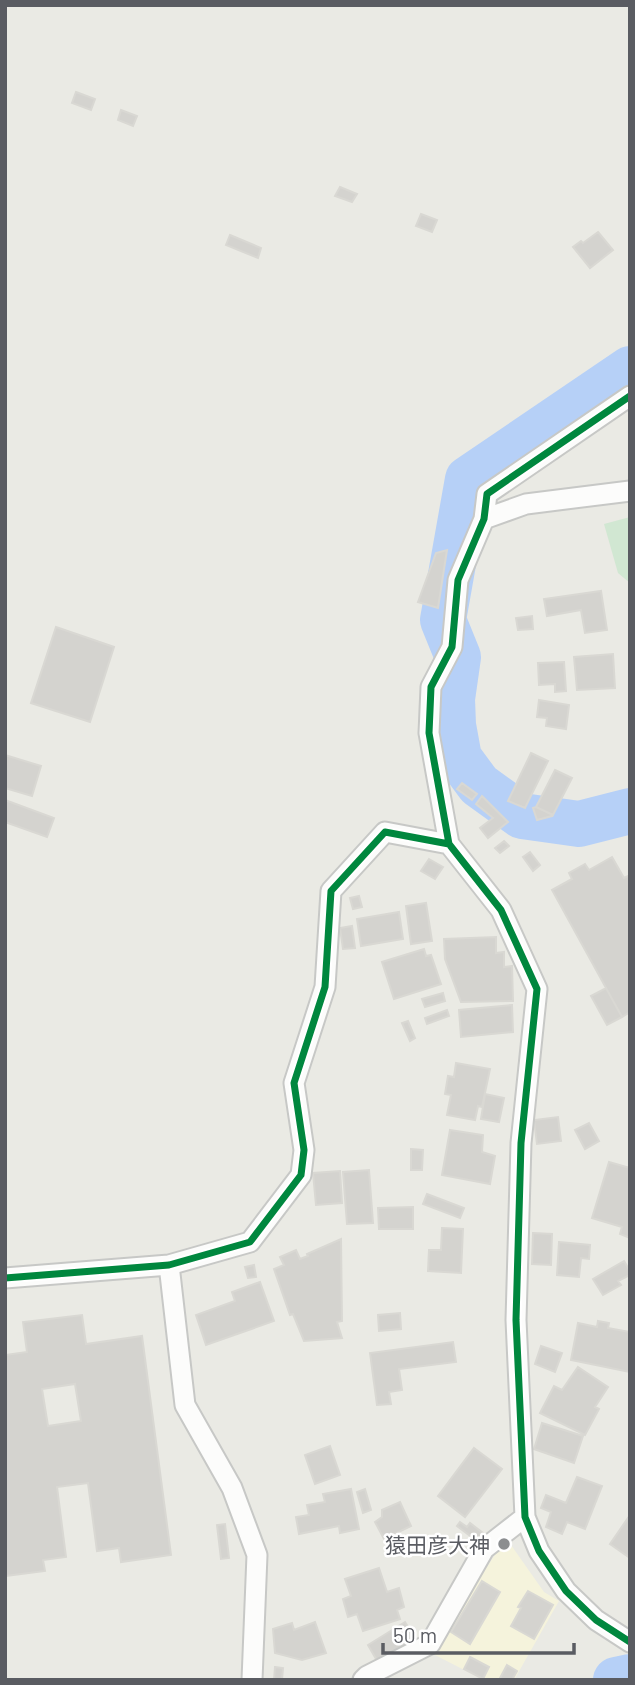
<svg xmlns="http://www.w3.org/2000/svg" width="635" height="1685" font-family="Barlow,'Noto Sans JP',sans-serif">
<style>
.commercial{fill:#f5f3dc}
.green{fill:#d1e7d2}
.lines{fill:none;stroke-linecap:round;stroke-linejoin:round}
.river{stroke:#b6d0f7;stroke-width:46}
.building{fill:#d4d3cf;stroke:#d9d8d3;stroke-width:2;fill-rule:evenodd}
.minor-casing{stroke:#c7c8c6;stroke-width:23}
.minor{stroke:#fcfcfb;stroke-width:19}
.cycleway-casing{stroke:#fff;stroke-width:11}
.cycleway{stroke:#00873e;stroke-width:7}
.poi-dot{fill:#8c8e90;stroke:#fff;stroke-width:2.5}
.labels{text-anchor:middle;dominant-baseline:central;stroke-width:5;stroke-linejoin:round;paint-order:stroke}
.poi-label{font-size:21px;fill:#5a5c62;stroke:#fff;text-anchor:end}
</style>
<rect width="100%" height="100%" fill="#eaeae4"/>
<path class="commercial" d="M511,1545L544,1592L559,1601L514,1680H484L431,1653L498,1550Z"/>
<path class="green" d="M630,517V583L618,573L604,524Z"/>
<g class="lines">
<path class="river" d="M630,369L468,479L443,620L458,657L452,699L453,725L459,758L479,785L522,816L579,824L630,811
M616,1680L630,1677"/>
</g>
<path class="building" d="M76,92L95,99L91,110L72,103Z
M121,110L137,116L133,126L118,120Z
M340,187L357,194L352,202L335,196Z
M421,214L437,220L432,232L416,226Z
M598,232L613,250L590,268L573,247L581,241L583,243Z
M230,235L261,248L258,258L226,245Z
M447,550L438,608L418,602L436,553Z
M601,591L607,630L585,633L581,610L547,616L544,599Z
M532,616L533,629L518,630L516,618Z
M56,627L114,647L90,722L31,703Z
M613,654L615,688L577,690L574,657Z
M564,662L566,691L555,692V684L539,685L538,663Z
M539,700L569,705L566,729L546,726L547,718L537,717Z
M531,753L548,761L525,808L508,801Z
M5,755L41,766L32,796L5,788Z
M555,770L572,778L553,815L536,807Z
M462,783L477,794L472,800L457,789Z
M482,796L508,822L488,838L480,828L493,818L476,804Z
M5,800L54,818L47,837L5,822Z
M536,807L551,814L552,816L537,820L533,808Z
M504,841L509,846L500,853L495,848Z
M530,852L540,865L533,871L523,857Z
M612,857L624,878L630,875V1012L622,1017L552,890L572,879L569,873L585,864L589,870Z
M429,859L443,867L435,879L421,871Z
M359,896L362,907L353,909L350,898Z
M426,903L432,941L411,944L406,906Z
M399,912L403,939L361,946L357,919Z
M352,926L355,948L343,949L340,928Z
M496,937V953L504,952V967L512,966L513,1001L461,1002L445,959L444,939Z
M424,949L426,956L431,955L441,984L394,999L382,962Z
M606,988L622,1017L607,1025L591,996Z
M443,993L445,1001L425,1007L422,999Z
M512,1005L513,1032L461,1037L459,1010Z
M447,1010L449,1016L427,1024L425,1018Z
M408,1021L415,1038L410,1041L402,1023Z
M456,1063L490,1069L482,1107L478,1106L475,1120L447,1115L451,1095L445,1094L448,1076L454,1077Z
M485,1094L504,1098L499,1122L481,1119Z
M558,1117L561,1141L537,1144L534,1120Z
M589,1123L599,1141L585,1149L575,1130Z
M450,1130L483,1135L482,1152L495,1156L490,1184L442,1175Z
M411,1149L423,1150L422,1170H411Z
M609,1162L630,1168V1238L620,1234L622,1227L592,1218Z
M369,1170L373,1223L347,1224L343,1172Z
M340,1171L342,1203L316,1205L313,1173Z
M427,1194L464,1208L460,1218L423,1204Z
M413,1207V1229H379L378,1208Z
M442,1228L463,1229L461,1273L428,1271L429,1250H441Z
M533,1233L552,1234L551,1265L532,1264Z
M341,1239L342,1321L337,1322L342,1338L304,1341L293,1314L290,1315L274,1269L284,1265L280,1257L296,1250L300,1259L308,1256L307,1254Z
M559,1242L590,1245L589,1259L581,1258L579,1277L557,1275Z
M624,1261L630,1271V1275L618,1281L621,1285L603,1295L593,1279Z
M254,1265L256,1277L248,1278L245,1267Z
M260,1282L274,1321L206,1345L196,1315L235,1301L232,1292Z
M400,1313L401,1329L379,1331L378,1315Z
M82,1315L86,1344L142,1336L171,1555L121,1562L119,1548L97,1551L88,1483L57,1487L66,1557L43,1560L45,1571L5,1576V1355L27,1352L23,1322ZM75,1384L81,1421L48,1426L42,1389Z
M598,1321L609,1323L608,1328L630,1332V1372L571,1360L578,1323L597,1327Z
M453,1342L456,1362L399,1369L402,1390L389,1392L391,1404L377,1405L370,1353Z
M541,1346L562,1353L555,1372L535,1364Z
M578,1367L608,1387L595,1407L599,1409L585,1435L540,1413L554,1386L562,1390Z
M542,1423L583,1436L574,1463L534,1449Z
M330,1446L340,1475L315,1484L305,1455Z
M474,1448L502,1469L465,1517L438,1496Z
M577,1477L602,1486L585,1529L567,1522L562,1534L546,1527L551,1512L541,1508L546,1495L566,1503Z
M351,1489L359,1529L340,1533L339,1526L299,1534L296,1517L309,1515L307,1505L325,1502L323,1494Z
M365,1489L371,1510L363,1513L357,1492Z
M400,1502L411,1526L384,1539L375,1522L382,1517V1510Z
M630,1515V1558L610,1544Z
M460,1522L467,1527L470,1523L483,1533L477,1541L457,1526Z
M225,1524L229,1558L221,1559L217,1525Z
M379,1568L387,1592L399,1588L404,1607L397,1610L400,1619L363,1631L357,1614L348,1617L343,1599L351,1596L345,1579Z
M482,1581L500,1592L470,1644L451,1632Z
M528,1591L553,1605L534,1639L511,1626L521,1608L518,1607Z
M315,1622L326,1653L302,1660L275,1653L273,1629L292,1623L294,1630Z
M405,1622L417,1641L379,1664L368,1645Z
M470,1657L489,1667L483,1679L464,1669Z
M507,1665L517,1671L512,1680H499Z
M275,1667L283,1668L282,1680H274Z"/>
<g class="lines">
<g class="minor-casing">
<path id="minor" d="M630,396L487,494L484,519L458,580L452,647L431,687L429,733L449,844L501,910L537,989L521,1143L516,1320L525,1517L539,1551L566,1591L596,1620L630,1642
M484,519L526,504L630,491
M169,1265L185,1405L232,1488L257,1555L252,1680
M5,1278L169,1265L250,1242L301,1175L304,1150L294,1083L325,987L331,891L385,832L449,844
M363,1680L367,1676L430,1644L484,1549L525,1517"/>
</g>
<use href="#minor" class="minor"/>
<g class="cycleway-casing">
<path id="cycleway" d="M630,396L487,494L484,519L458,580L452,647L431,687L429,733L449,844L501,910L537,989L521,1143L516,1320L525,1517L539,1551L566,1591L596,1620L630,1642
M5,1278L169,1265L250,1242L301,1175L304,1150L294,1083L325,987L331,891L385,832L449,844"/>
</g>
<use href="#cycleway" class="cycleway"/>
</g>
<circle class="poi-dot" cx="504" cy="1544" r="7"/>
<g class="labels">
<g class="poi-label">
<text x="490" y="1544">猿田彦大神</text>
</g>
</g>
<rect width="635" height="1685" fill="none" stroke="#5a5c62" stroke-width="14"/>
<path d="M383 1643v10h191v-10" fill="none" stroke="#5a5c62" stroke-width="3.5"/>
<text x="393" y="1643" font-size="21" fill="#5a5c62" stroke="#ffffff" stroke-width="5" paint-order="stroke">50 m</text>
</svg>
